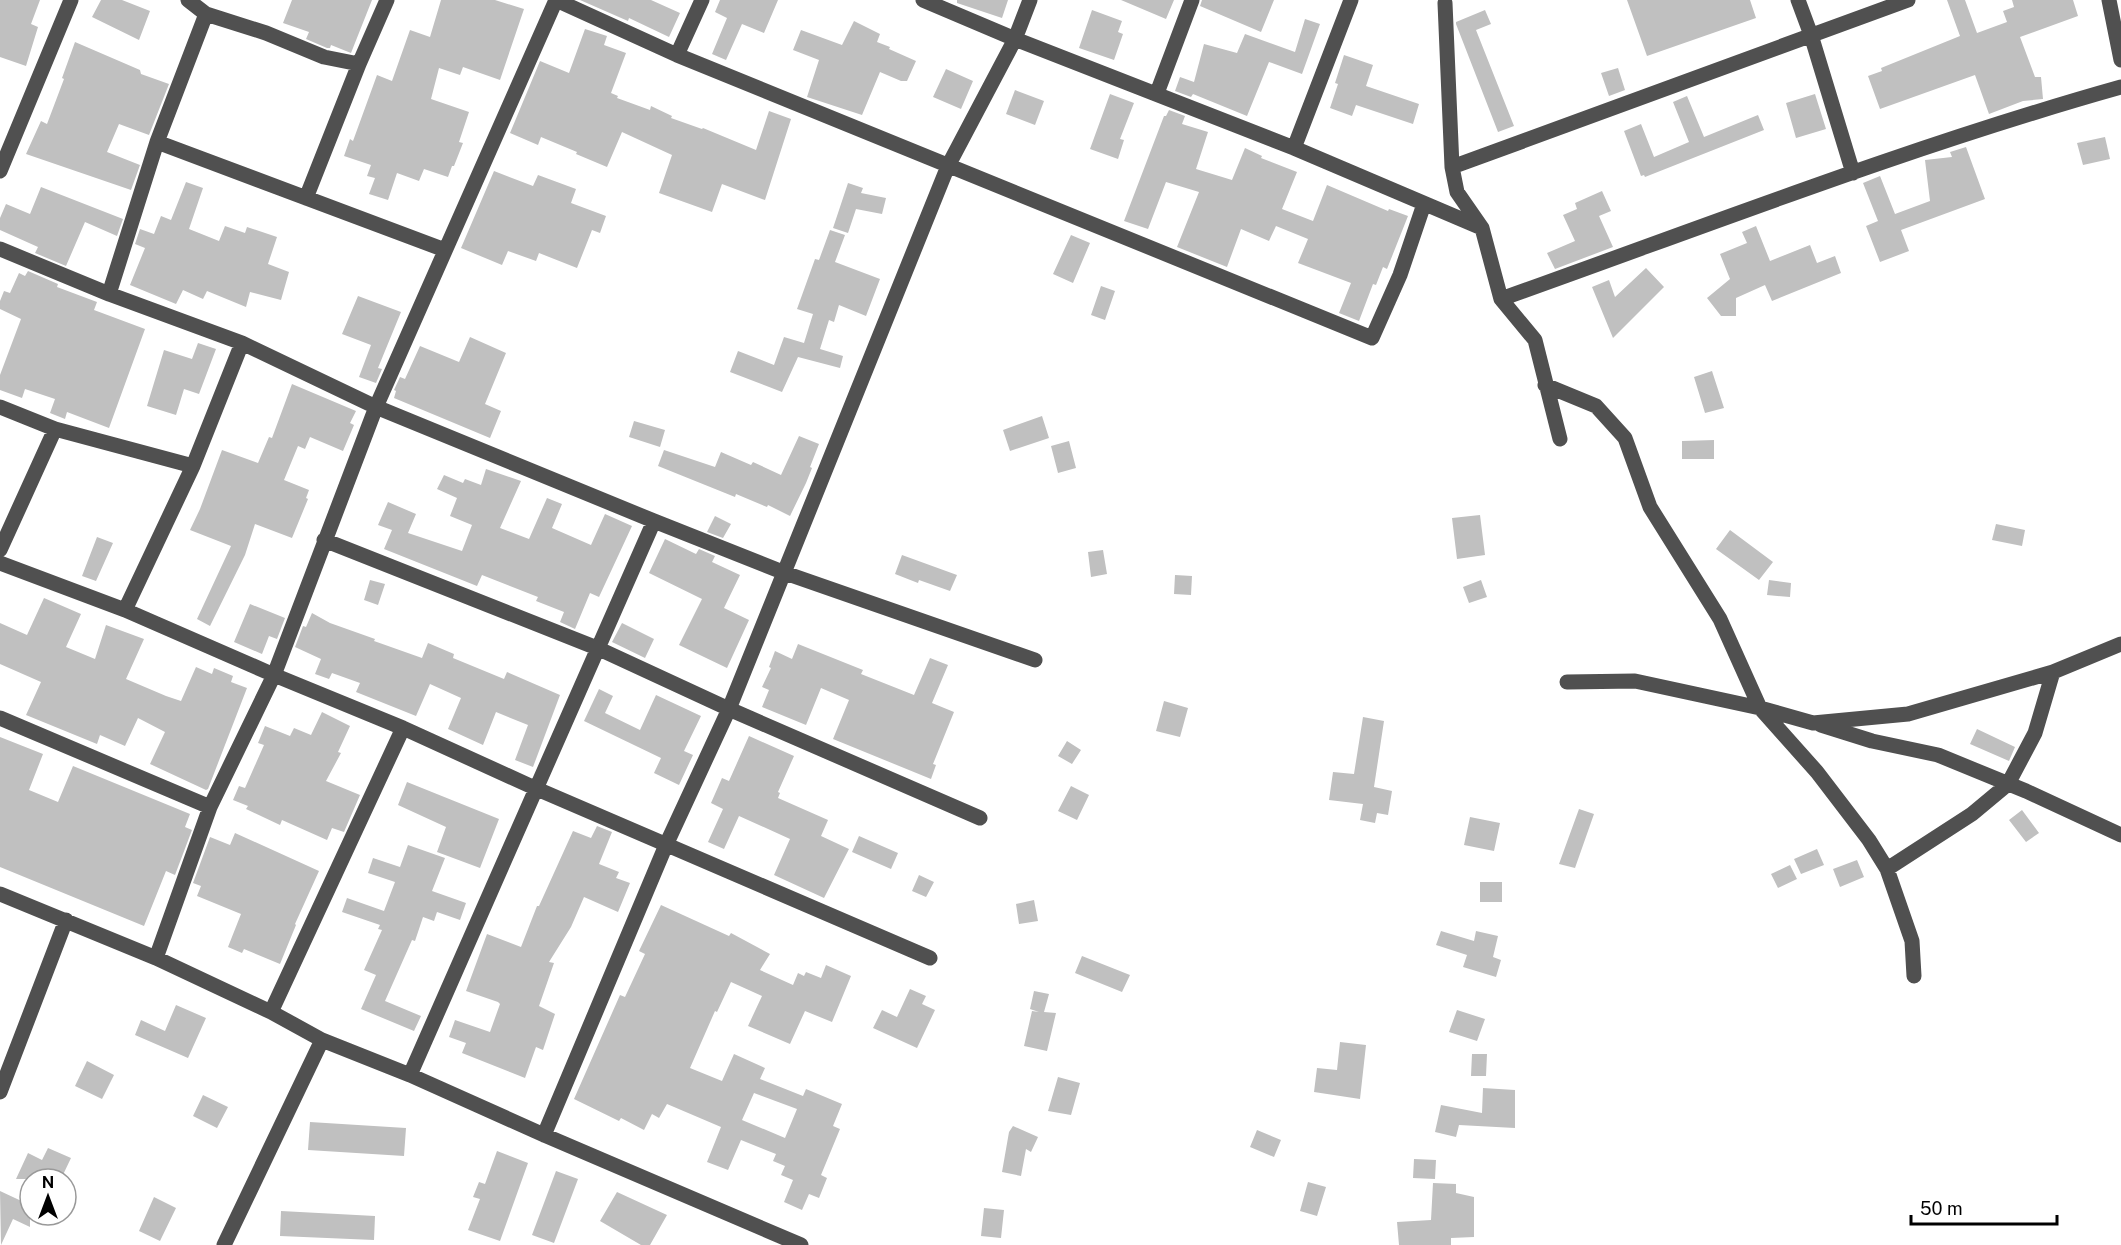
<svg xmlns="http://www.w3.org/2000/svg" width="2121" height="1245" font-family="'Public Sans',sans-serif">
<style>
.building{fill:#c0c0c0;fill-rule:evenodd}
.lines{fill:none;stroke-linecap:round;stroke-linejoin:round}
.minor{stroke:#505050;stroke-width:15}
</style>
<rect width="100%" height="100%" fill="#fff"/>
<path class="building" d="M0,0H40L31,24L38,27L26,66L0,57Z
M101,0H122L150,11L139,40L92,17Z
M292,0H372L351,53L331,45L330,48H327L306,39L309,32L283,23Z
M441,0H495L524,9L500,80L463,67L460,75L439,68L431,99L469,112L459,142L463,143L454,166H452L448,177L424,169L419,181L397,173L388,200L369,194L375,178L367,176L371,165L344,156L350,139L353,141L377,75L392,81L410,30L430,37Z
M580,0H651L680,13L669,37L629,18L628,21Z
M720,0H778L764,33L742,24L726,60L712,54L727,18L715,12Z
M957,0H1008L1002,18L957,3Z
M1121,0H1174L1166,19Z
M1202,0H1274L1261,32L1200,6Z
M1627,0H1750L1756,18L1647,56Z
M1947,0H1965L1977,33L2007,22L2003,11L2014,7L2012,0H2073L2078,16L2020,37L2035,77H2041L2043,99L2023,101L1989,114L1975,75L1880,109L1868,76L1882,71L1881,68L1960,36Z
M1092,10L1122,21L1118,32L1123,34L1114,60L1079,48Z
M1485,10L1491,24L1476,30L1514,126L1498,132L1456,24V22Z
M1305,19L1320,24L1302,74L1269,62L1247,116L1193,94L1191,97L1175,91L1180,77L1194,82L1204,44L1237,53L1245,34L1295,52Z
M854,21L880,34L877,42L890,47L889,49L916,61L907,81H901L880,72L862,115L807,97L819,60L793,50L801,30L842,45Z
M585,29L607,36L604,45L626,53L611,93L618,96L617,98L650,110L651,106L672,116L671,118L702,129L703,128L756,150L769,111L791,119L765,200L722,184L712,212L659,193L672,155L622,132L607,167L576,154L577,152L541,137L538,145L510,133L540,61L569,73Z
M75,42L140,70L141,74L169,84L149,135L119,124L107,152L140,165L131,190L26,154L41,121L47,124L64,79L62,78Z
M1344,55L1373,65L1366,86L1419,104L1413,124L1356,105L1352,116L1330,108L1338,84L1335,83Z
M1618,68L1625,90L1609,96L1601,73Z
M946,69L973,81L961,109L933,97Z
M1015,90L1044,101L1035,125L1006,114Z
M1110,94L1134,103L1120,139L1124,140L1118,159L1090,149Z
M1815,94L1826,129L1796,138L1786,103Z
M1687,96L1704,137L1758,115L1764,130L1645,177L1644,175L1641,176L1624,131L1641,124L1654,157L1689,142L1673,102Z
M1169,110L1185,116L1182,124L1208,132L1196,169L1232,180L1245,148L1262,156L1261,158L1297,172L1282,209L1313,221L1327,185L1388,211L1389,209L1408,216L1387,269L1383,267L1376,285L1373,284L1359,321L1339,313L1351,283L1298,263L1308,239L1276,226L1269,241L1241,229L1227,267L1177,247L1199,192L1166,182L1148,229L1124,221L1164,116H1166Z
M2105,137L2110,159L2083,165L2077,143Z
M1966,147L1985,199L1901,230L1909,251L1880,262L1866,226L1878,221L1863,183L1880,176L1895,214L1930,201L1925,160L1952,157L1950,152Z
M494,171L533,186L538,175L576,189L571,203L606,216L600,233L592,230L577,268L539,253L536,261L508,251L502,265L461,248Z
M186,182L203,188L189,229L219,241L225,226L245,233L247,227L277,237L268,264L289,272L281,300L250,292L246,307L207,291L203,299L183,290L176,304L130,285L145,248L135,244L140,229L154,234L161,216L171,220Z
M848,183L863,188L861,193L886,198L882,214L856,209L848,233L833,228Z
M41,187L123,219L117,236L85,222L66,266L35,253L38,247L0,230V218L6,204L30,214Z
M1602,191L1611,211L1599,216L1613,247L1555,269L1547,253L1575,241L1563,215L1577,209L1575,203Z
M1756,226L1770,261L1810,245L1817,263L1835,256L1841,273L1772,301L1765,285L1736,298V316H1721L1707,298L1730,279L1720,254L1747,243L1742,232Z
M830,230L845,235L835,262L880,279L866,316L839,305L834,322L829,320L820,349L843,356L840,368L798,357L782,392L730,372L738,351L774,365L784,337L804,343L813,314L797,309L815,259L819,260Z
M1071,235L1090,243L1073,283L1053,274Z
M1646,268L1664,287L1613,338L1592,287L1609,280L1615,297Z
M28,271L58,284L57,287L97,302L94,310L145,329L109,428L67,412L65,419L50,413L55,399L25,389L22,398L0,390V375L21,319L0,309V301L4,291L10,293L19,273L25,276Z
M1101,286L1115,291L1105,320L1091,315Z
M358,296L401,312L378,368L382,369L376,383L359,377L371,345L342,334Z
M470,337L506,353L485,404L501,411L490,438L394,398L396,391L394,390L400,377L405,379L420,346L459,362Z
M198,343L216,349L199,394L184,389L176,415L147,406L164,350L192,359Z
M1712,371L1724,408L1705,413L1694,377Z
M292,384L356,411L350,423L354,425L343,451L310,437L305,449L298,446L284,480L309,490L306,498L308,499L292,538L255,524L245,555L210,626L197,619L231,546L190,530L200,509L222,450L258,463L269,437L272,438Z
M1042,416L1049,438L1010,451L1003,430Z
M634,421L665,430L660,447L629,437Z
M799,436L819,444L810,467L812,468L806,483L790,516L768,505L767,507L736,494L735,497L658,466L664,450L715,467L721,452L751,465L753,462L781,475Z
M1714,440V459H1682V441Z
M1069,441L1076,468L1058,473L1051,446Z
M486,469L521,481L500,528L529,539L547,498L562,504L552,528L591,545L605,514L632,526L599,597L590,593L575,629L560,622L564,612L536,601L538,597L482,575L477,586L384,549L392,530L378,525L388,502L416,514L408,533L462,551L472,525L450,516L457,498L437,489L444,475L463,483L465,479L481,485Z
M1480,515L1485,555L1457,559L1452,518Z
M715,516L731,524L723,538L707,532Z
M1996,524L2025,530L2022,546L1992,540Z
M1730,530L1773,562L1759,580L1716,549Z
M97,537L113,543L96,581L82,576Z
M665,539L696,554L699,549L715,556L712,562L740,575L724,608L749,620L727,668L679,645L702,599L649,573Z
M1103,550L1107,574L1091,577L1088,552Z
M902,555L957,575L950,591L919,580L918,583L895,574Z
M1175,575L1192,576L1191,595L1174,594Z
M370,580L385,584L378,605L364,600Z
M1481,580L1487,597L1469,603L1463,587Z
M1769,580L1791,583L1790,597L1767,595Z
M44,598L81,614L66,647L95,659L106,625L144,639L126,679L166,696L181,701L196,667L212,674L214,668L233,676L231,682L247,688L208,789L206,790L150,764L165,732L138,718L125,746L100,735L97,744L26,715L41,682L0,664V623L27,635Z
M250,604L285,618L277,639L269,636L262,654L234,642Z
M312,613L330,623L375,639L374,641L422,658L428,643L454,654L453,658L504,679L507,672L560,695L533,767L515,760L528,725L496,712L483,745L448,729L461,698L430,684L416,716L356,692L360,683L332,673L329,679L315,674L321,659L295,647L303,626L306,627Z
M622,623L654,639L645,658L612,642Z
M798,644L863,670L861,674L914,695L930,658L948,665L932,703L954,712L933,764L936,765L931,779L833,739L849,700L821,688L806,725L762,707L769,690L762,687L771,668L769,667L775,651L792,659Z
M599,689L613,696L605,713L640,730L656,695L701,716L684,751L693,755L679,785L654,773L661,758L584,721Z
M1164,701L1188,708L1180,737L1156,731Z
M322,712L350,726L338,752L341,753L326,781L360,795L344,832L332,828L327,840L282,820L280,825L246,809L248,806L233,800L239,786L245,788L264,745L258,743L265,726L290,736L294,728L311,735Z
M1363,717L1384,721L1374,787L1392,791L1388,815L1377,813L1375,823L1360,820L1363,804L1329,800L1333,772L1354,774Z
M1977,729L2015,747L2009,761L1970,744Z
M749,736L794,756L778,792L780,793L778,798L828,820L821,836L849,849L824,898L774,875L790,839L739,816L724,849L708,842L723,809L711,803L722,778L729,781Z
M0,737L43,754L29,790L58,802L73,766L190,814L185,827L192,830L175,875L166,871L144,926L0,867Z
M1067,741L1081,750L1072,764L1058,756Z
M407,782L499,819L480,868L437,852L446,827L398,805Z
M1071,786L1089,795L1077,820L1058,811Z
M1579,809L1594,814L1575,868L1559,864Z
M2022,810L2039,833L2026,842L2009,820Z
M1470,817L1500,823L1494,851L1464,845Z
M597,826L612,832L599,864L619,872L616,878L630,883L618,912L584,897L571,927L549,962L554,963L539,1006L555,1014L543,1050L536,1047L525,1078L462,1053L466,1043L449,1037L455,1020L490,1032L500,1004L498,1002L466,991L487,934L521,947L537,906H539L573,831L591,838Z
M235,833L319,871L295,924L296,925L280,964L244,949L242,953L228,947L241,914L197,896L201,886L193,883L210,837L230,845Z
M859,836L898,853L891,869L852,852Z
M408,845L445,858L432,891L466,903L460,920L437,912L434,921L423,917L415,941L412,940L385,1001L421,1016L414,1031L361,1009L376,975L364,970L382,930L378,929L380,925L342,912L347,898L384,911L395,882L368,873L373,858L400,867Z
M1817,849L1824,865L1801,874L1794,859Z
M1857,860L1864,877L1840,887L1833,869Z
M1790,865L1797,879L1778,888L1771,874Z
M919,875L934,882L926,897L912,891Z
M1480,882H1502V902H1480Z
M1034,900L1038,921L1019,924L1016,904Z
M661,905L729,936L731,933L770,954L760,970L793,985L798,973L804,976L806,972L821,978L826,965L851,976L832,1022L805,1011L790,1044L748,1026L762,996L731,982L717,1012L715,1011L690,1068L722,1081L734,1054L765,1068L760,1079L803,1096L806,1089L842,1104L833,1126L840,1129L821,1175L827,1178L819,1198L809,1194L802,1210L784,1202L793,1180L781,1175L785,1166L773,1161L776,1154L741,1140L728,1170L707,1162L721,1127L667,1104L659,1118L652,1114L644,1130L621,1118L619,1121L574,1099L620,995L625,997L645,954L639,951ZM754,1093L797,1109L785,1138L742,1120Z
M1441,931L1474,941L1476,931L1498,936L1493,957L1501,960L1496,977L1463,967L1467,955L1436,945Z
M1082,956L1130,975L1122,992L1075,973Z
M910,989L926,996L922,1004L935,1010L917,1048L873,1028L882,1010L897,1017Z
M1034,991L1049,994L1044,1012L1056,1013L1047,1051L1024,1046L1032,1011L1039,1012L1030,1009Z
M176,1005L206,1018L188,1058L135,1035L141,1020L165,1031Z
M1457,1010L1485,1019L1477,1041L1449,1032Z
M1340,1042L1366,1045L1360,1099L1314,1092L1317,1068L1337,1070Z
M1472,1054H1487L1486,1076H1471Z
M87,1061L114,1075L102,1099L75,1086Z
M1058,1077L1080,1083L1071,1115L1048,1111Z
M1483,1088L1515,1090V1128L1459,1125L1456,1137L1435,1132L1441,1105L1482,1113Z
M203,1095L228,1107L217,1128L193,1116Z
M310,1122L406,1128L404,1156L308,1150Z
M1013,1126L1038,1137L1031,1152L1026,1149L1021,1176L1002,1172L1009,1132Z
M1257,1130L1281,1140L1274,1157L1250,1147Z
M48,1148L71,1158L61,1179H16L28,1153L42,1160Z
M497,1151L528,1163L500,1241L468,1230L480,1199L473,1197L479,1182L485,1184Z
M1414,1159L1436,1160L1435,1179L1413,1178Z
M556,1171L578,1179L554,1243L532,1235Z
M1308,1182L1326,1187L1317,1216L1300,1211Z
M1433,1183L1456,1184V1193L1474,1197V1237L1451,1238V1245H1399L1397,1222L1431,1220Z
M0,1191L30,1205V1227L13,1219L1,1245Z
M617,1192L667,1215L650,1245H641L600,1221Z
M154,1197L176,1208L160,1241L139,1231Z
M984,1208L1004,1210L1001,1238L981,1236Z
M281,1211L375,1216L374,1240L280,1236Z"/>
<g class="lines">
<path class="minor" d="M188,0L206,14L266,33L324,57L359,64
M923,0L1015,39L1294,148L1482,228
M1798,0L1811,35L1853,173
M2109,0L2121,60
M1445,3L1452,167L1457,192L1482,228L1501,299L1535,340L1560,439
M677,55L702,0
M1157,93L1192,0
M157,142L445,250
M1294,148L1351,0
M1452,167L1908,0
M0,171L71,0
M306,198L359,64L387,0
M0,249L109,294L242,343L376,407L654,521L785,573L1035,660
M109,294L157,142L206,14
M1501,299C1706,226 1911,146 2121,87
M1545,385L1596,406L1625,438L1650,507L1720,619L1760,708L1817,772L1869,840L1887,869L1912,941L1914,976
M0,407L55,429L0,550
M55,429L193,466
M324,540L597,648L729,709L980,818
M0,563L125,610L274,675L403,728L537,789L930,958
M125,610L193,466L242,343
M1567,682L1635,681L1760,708L1813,723L1908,714L2053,672L2121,644
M0,718L210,807
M1821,725L1872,741L1938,755L2026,791L2121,835
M1887,869L1972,814L2008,784L2035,733L2053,672
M0,894L156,958L271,1012L322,1040L410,1075L544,1135L801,1245
M156,958L210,807L274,675L376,407L556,0L677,55L1372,338L1400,275L1424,204
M271,1012L403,728
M410,1075L654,521
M0,1092L66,920
M544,1135L666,845L729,709L948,166L1015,39L1030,0
M224,1245L322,1040"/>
</g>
<g transform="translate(48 1197)"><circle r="28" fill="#ffffff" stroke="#999999" stroke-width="1.5"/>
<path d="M0-4.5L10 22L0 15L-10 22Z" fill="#000000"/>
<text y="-9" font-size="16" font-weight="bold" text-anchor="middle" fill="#000000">N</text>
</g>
<path d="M1911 1215v9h146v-9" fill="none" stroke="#000000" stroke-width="3"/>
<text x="1920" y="1215" font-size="18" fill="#000000" stroke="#ffffff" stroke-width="4.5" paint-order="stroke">50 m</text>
</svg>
